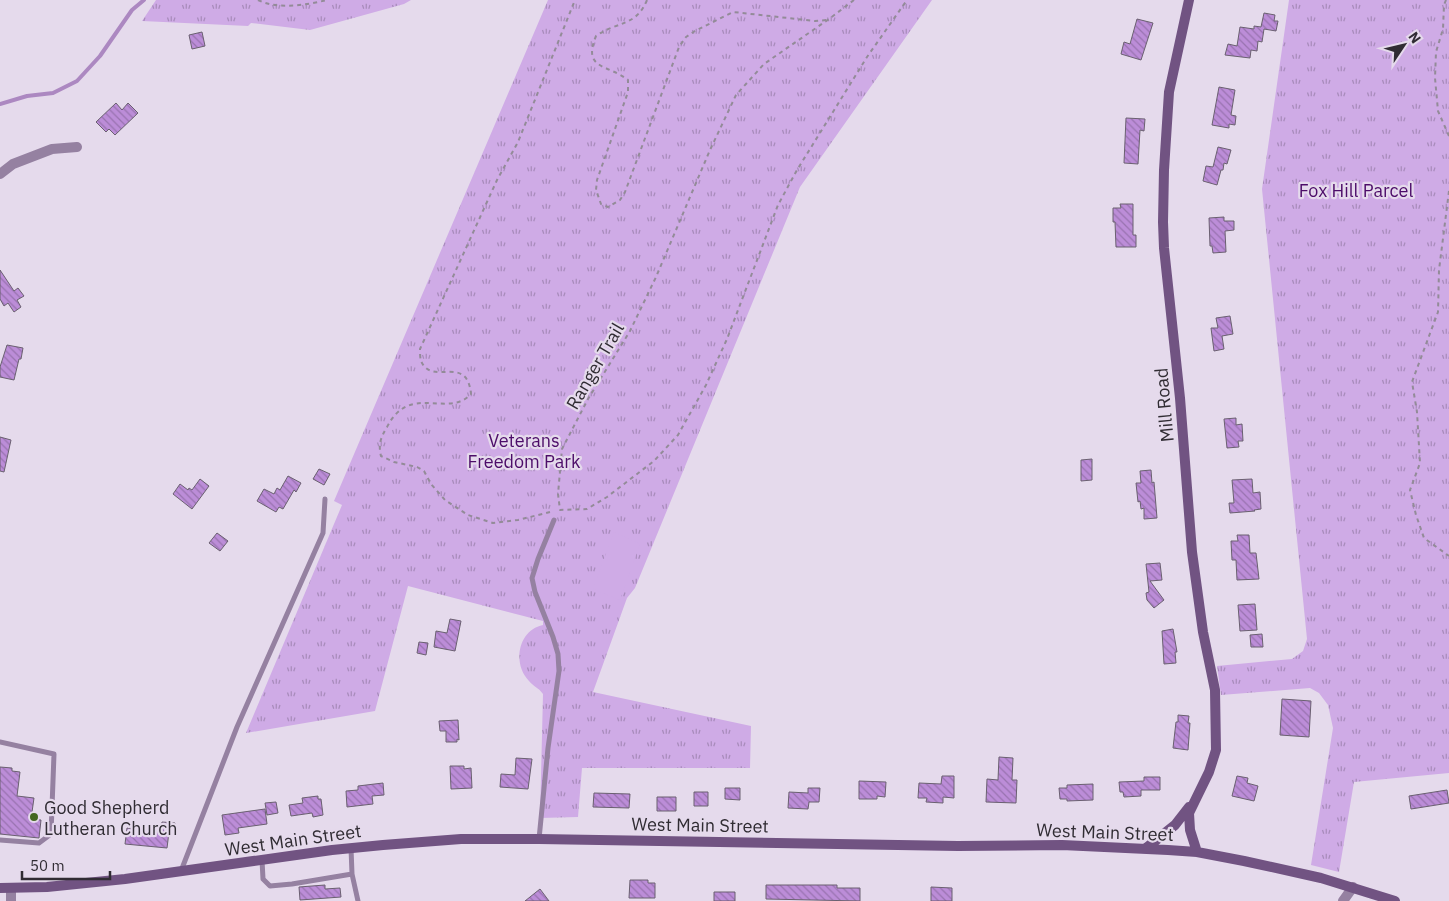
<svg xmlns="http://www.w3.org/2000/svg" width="1449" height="901" font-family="'IBM Plex Sans',sans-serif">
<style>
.grass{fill:url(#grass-tufts)}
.pitch{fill:#cfabe6}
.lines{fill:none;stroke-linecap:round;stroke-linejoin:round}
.stream{stroke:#ac88c1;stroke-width:4}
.building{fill:url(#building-back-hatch);stroke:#6a6070}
.path{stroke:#938b98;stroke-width:2;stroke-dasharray:4 4;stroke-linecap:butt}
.lane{stroke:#9581a1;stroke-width:5}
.street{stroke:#9581a1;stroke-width:10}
.secondary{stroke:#715382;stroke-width:10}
.poi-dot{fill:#446821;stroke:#e5daec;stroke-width:2}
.labels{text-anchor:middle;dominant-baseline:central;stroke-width:4.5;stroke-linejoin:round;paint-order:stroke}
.park-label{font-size:18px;fill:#4d0d69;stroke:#e5daec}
.street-label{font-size:18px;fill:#302c33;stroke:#e5daec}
.poi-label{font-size:18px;fill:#302c33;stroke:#e5daec;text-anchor:start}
</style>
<defs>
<pattern id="grass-tufts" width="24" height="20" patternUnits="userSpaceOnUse" patternTransform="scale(1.25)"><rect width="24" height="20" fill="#cfabe6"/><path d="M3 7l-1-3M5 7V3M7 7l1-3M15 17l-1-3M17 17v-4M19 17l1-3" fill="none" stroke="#a88bbb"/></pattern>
<pattern id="building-back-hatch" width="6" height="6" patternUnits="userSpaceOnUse" patternTransform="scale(1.25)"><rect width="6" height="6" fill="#bc8dd8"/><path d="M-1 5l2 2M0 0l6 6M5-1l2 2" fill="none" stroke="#9973b0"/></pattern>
</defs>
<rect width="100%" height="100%" fill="#e5daec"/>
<path class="grass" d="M156,0H411L404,4L310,30L251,23L248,26L142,21Z
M548,0H932L800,187L635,588L627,598L593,692L751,726L750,768H582L578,817L540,818L543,694C538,687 534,687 529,681C512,664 518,630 543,625V621L408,586L375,711L246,733L342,505L334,501Z
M1289,0H1449V773L1354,782L1339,872L1311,865L1333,728L1328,705L1319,693L1310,688L1221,695L1217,666L1292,659L1303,651L1307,639L1262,189Z"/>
<path class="pitch" d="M614,532L640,544L620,600L593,589Z"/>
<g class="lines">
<path class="stream" d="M0,104L27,96L53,93L77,81L100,56L132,10L144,0"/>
</g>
<path class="building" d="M1264,13L1275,15L1274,21H1278L1276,31L1264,29L1262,42L1258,41L1257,51L1251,50L1250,58L1225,55L1228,44L1237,46L1240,27L1254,29V26L1261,27Z
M1137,19L1153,23L1141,60L1121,54L1124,42L1130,44Z
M202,32L205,46L192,49L189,35Z
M1219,87L1235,90L1231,115L1236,116L1235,125L1229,124V128L1212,125Z
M116,103L122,110L128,103L138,113L115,135L109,129L106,132L96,122Z
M1126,118L1145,119L1144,131L1140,130L1138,164L1124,163Z
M1218,147L1231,150L1227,164L1224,163L1223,170H1221L1217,185L1203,181L1206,166L1213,167Z
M1120,204H1133V235H1136V247H1116L1115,222H1113V208H1121Z
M1224,217V221H1234V230L1225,231L1226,252L1213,253L1212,246H1210L1209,218Z
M0,270L14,291L18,288L24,296L17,300L21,307L14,312L8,303L4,306L0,299Z
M1230,316L1233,334L1222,336L1224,349L1214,351L1211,328H1218L1216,318Z
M7,345L23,348L21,359H19L14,380L0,377V367Z
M1236,418V425L1242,424L1243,441H1238L1239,447L1227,448L1224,419Z
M0,437L11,440L4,472L0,471Z
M1092,459V480L1081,481V460Z
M319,469L330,474L324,485L313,479Z
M1151,470L1152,483L1154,482L1157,518L1144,519V508L1141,509L1140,501L1138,502L1136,483H1141L1140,471Z
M288,476L301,483L296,492L294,490L283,509L279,507L276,512L257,501L264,489L274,494L277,488L280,490Z
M200,479L209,486L192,509L173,494L180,484L188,490L189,488L192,490Z
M1252,479L1253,493L1260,492L1261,509L1254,510L1255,511L1230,513L1229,503H1234L1232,480Z
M217,533L228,541L220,551L209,543Z
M1237,535H1249L1250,553H1256L1259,579L1237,580L1236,560H1232L1231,541H1238Z
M1160,563L1162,580L1150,581L1164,600L1154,608L1147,600L1146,593L1149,592L1146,564Z
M1255,604L1257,630L1240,631L1238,605Z
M450,619L461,621L455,651L434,647L436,631L447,633Z
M1173,629L1177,652H1175L1176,663L1164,664L1162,631Z
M1262,634L1263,647H1251L1250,635Z
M419,642L428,643L426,655L417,653Z
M1282,699L1311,701L1309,737L1280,735Z
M1178,715L1189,716L1188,723H1190L1188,750L1173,748L1176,722H1178Z
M458,720L459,740L457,739V742H446V731H440L439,721Z
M999,757L1013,758L1012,780H1017L1016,803L986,802L987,779L998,780Z
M516,758L532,759L528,789L500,787L501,774L515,775Z
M450,766H464V769L471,768L472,788L451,789Z
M0,767L12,768V771L20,772L17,796L34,798L31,819L41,820L39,838L0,834Z
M942,776H954V798L943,797V803L926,802L927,798H918L919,783L941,784Z
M1237,776L1248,778L1247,783L1258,786L1254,801L1232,796Z
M1144,777H1160V790H1141V796L1124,797L1123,792H1120L1119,782L1144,781Z
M859,781L886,782L885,797L877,796V799H859Z
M383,783L384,795L372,796L373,804L347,807L346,791L358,790V786Z
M1093,784V800L1067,801V799H1060L1059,788H1067V785Z
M725,788H740V800L725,799Z
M808,788H820L819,802H809L808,809L788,808L789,792L808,793Z
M1447,790L1449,803L1411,809L1409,796Z
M694,792H708V806H694Z
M594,793L630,794L629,808L593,807Z
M318,796V799H321L323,815L313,817L312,813L291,816L289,805L303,803L302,798Z
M657,797H676V811H657Z
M276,802L278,813L267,815L265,803Z
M265,809L267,824L238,828L239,833L225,835L222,815Z
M162,822L175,823L174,833L169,832L167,848L125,844L127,828L161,831Z
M630,880H648V883H655V898H629Z
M325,885V889L340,888L341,897L300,900L299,887Z
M766,885H837V888H860V901L766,899Z
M931,887L952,888V901H931Z
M540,889L549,901H525Z
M714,892H735V901H714Z"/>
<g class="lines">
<path class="path" d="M258,0C278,10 306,5 327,0
M647,0C636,27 617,21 596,36C582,70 608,64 628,80V92L597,180L596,190L601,204L608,207L620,200L625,192L679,47L686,37L695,31L733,12L815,21L827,20
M854,0L829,19L764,64L736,95L710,150L656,277L630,331L588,399L562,449L558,494L560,510L587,509L607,497L654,461L678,435L706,385L727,339L778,205L797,170L867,57L907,0
M1446,0L1444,5L1443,29L1436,52L1435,78L1438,111L1449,136
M1449,191L1439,270L1438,312L1412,382L1417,412L1420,463L1410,490L1416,515L1424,538L1449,556
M550,512L518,520L493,523L468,515L445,500L431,484L424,471L417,467L394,462L381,456C378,444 381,437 387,427C410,382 448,419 471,394C467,353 432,387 421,361C420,358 420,352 420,349L497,180L518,142L575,0"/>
<path class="lane" d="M0,742L54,754L51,834L39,843L0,840
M539,839L548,748L559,671L558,654L553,637L535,592L532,578L538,559L554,520
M351,848L352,874L358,901
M262,860L263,879L270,886L292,884L352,874
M181,871L237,727L323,533L325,499"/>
<path class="street" d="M0,174L13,164L52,149L77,147
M11,888V901
M1343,901L1353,887"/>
<path class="secondary" d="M1189,0L1169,92L1164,170L1163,222L1164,248L1180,398L1192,552L1203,632L1215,690L1216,750L1209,772L1189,813L1190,830L1197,852
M1145,849L1175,825L1189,807
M0,888L47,887L125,879L332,850L383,845L461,839H539L958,846L1062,845L1168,850L1197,852L1244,861L1321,878L1395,901"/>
</g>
<circle class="poi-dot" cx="34" cy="817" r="5"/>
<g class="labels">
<g class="park-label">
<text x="1356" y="190">Fox Hill Parcel</text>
<text x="524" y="440">Veterans<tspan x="524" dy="21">Freedom Park</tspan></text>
</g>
<g class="street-label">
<text transform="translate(595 366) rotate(-60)">Ranger Trail</text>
<text transform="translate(1164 405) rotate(-95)">Mill Road</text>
<text transform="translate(700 825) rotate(1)">West Main Street</text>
<text transform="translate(1105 832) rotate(2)">West Main Street</text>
<text transform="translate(293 840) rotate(-8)">West Main Street</text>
</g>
<g class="poi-label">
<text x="44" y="807">Good Shepherd<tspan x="44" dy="21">Lutheran Church</tspan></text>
</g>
</g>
<g transform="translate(1404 45) rotate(55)" stroke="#e5daec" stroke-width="4" paint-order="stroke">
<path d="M0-4L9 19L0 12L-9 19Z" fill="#302c33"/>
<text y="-8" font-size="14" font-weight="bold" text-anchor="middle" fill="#302c33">N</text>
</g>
<path d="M22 871v8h88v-8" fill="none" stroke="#302c33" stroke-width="2.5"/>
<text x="30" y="871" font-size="15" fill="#302c33" stroke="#e5daec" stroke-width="4" paint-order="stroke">50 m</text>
</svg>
